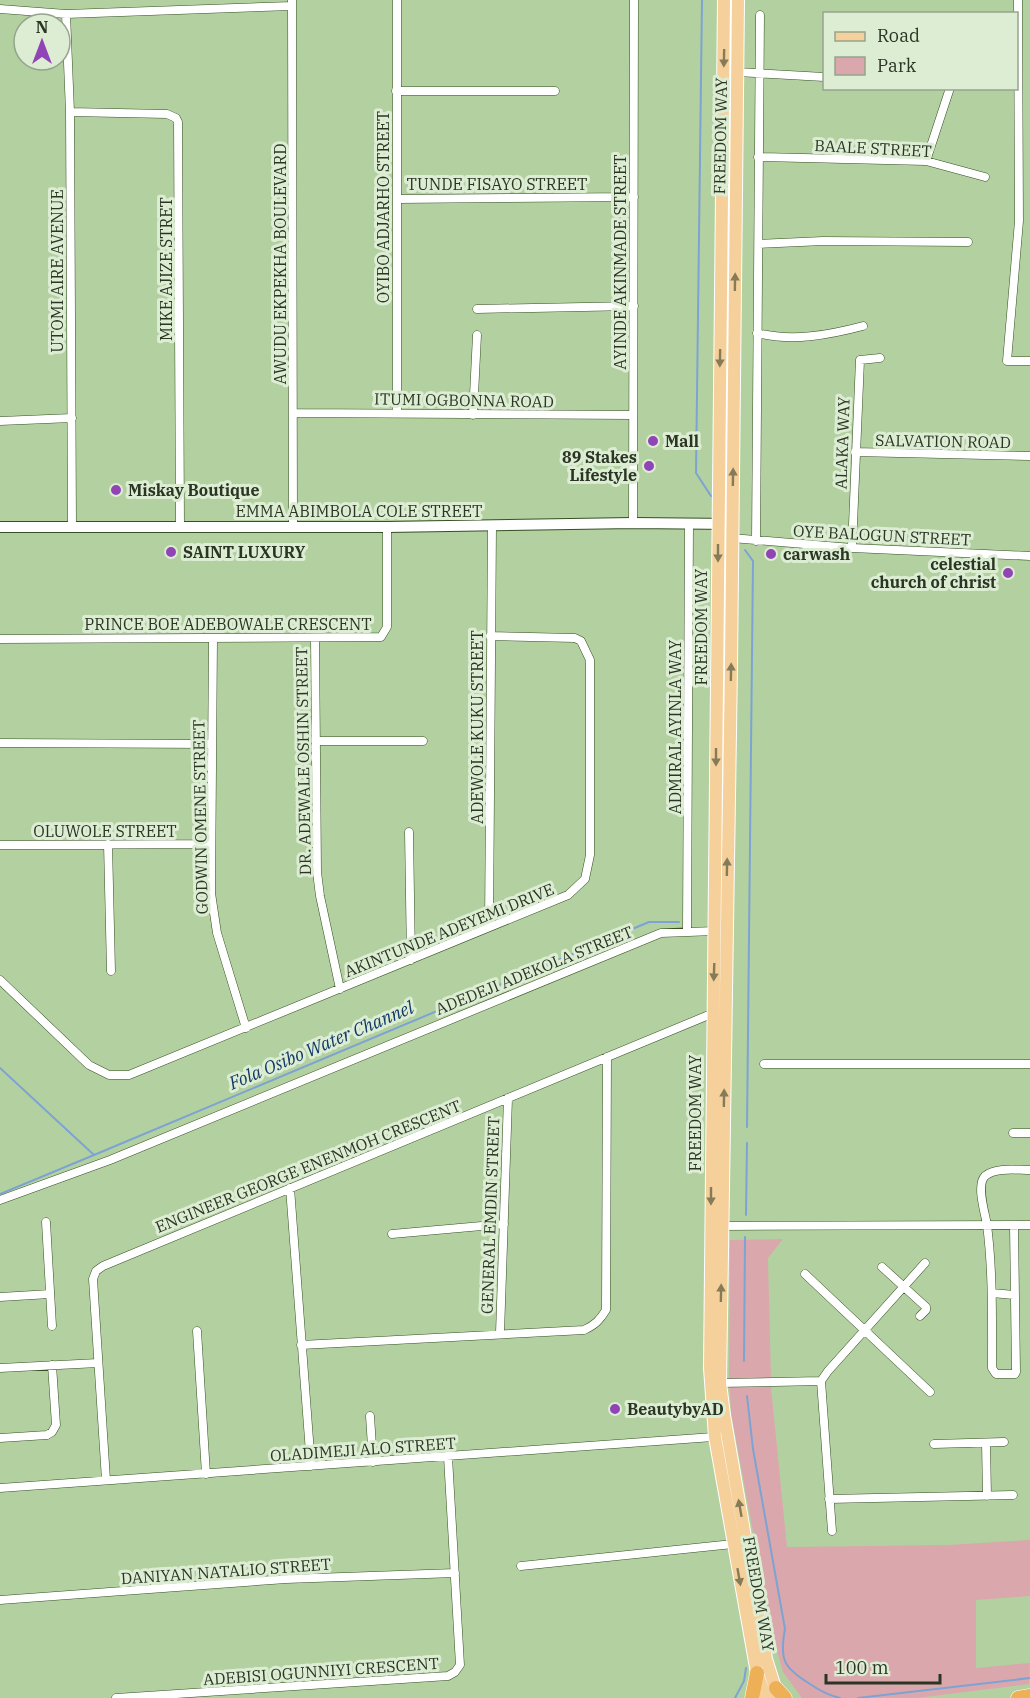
<svg xmlns="http://www.w3.org/2000/svg" width="1030" height="1698" font-family="'IBM Plex Serif',serif">
<style>
.green{fill:#daa8ac}
.lines{fill:none;stroke-linecap:round;stroke-linejoin:round}
.stream{stroke:#7ca3d3;stroke-width:2}
.street-casing{stroke:#364f23;stroke-width:9}
.secondary-casing{stroke:#364f23;stroke-width:12}
.primary-casing{stroke:#fff;stroke-width:14}
.highway-casing{stroke:#fff;stroke-width:15}
.street{stroke:#fff;stroke-width:8}
.secondary{stroke:#fff;stroke-width:10}
.primary{stroke:#f5d09a;stroke-width:12}
.highway{stroke:#eeb057;stroke-width:14}
.oneway{fill:#857b59}
.poi-dot{fill:#9144b5;stroke:#ddedd4;stroke-width:2}
.labels{text-anchor:middle;dominant-baseline:central;stroke-width:6;stroke-linejoin:round;paint-order:stroke}
.street-label{font-size:16px;fill:#2a3623;stroke:#ddedd4}
.poi-label{font-size:16px;font-weight:bold;fill:#2a3623;stroke:#ddedd4;text-anchor:start}
.water-label{font-size:18px;font-style:italic;fill:#113a66;stroke:#ddedd4}
</style>
<rect width="100%" height="100%" fill="#b3d1a0"/>
<path class="green" d="M783,1239L768,1258L771,1378L762,1379L763,1387H771L787,1547L948,1545L1030,1540V1596L976,1600V1668L1030,1663L1029,1684L917,1698H802L783,1672L772,1634L731,1413L729,1373L730,1240Z"/>
<g class="lines">
<path class="stream" d="M702,0L696,473L711,496
M745,550L753,561L747,1127
M0,1068L94,1155L649,922H679
M0,1194L94,1155
M746,1215L747,1143
M744,1361L745,1237
M747,1396L753,1449L785,1629C779,1660 784,1668 810,1684C820,1691 828,1695 840,1698
M735,1698L744,1681L746,1668
M858,1698L1030,1678"/>
<g class="street-casing">
<path id="street" d="M292,0L293,527
M397,0V413
M1018,0L1019,221L1007,361H1030
M0,9L66,14L292,6
M66,14L70,112L72,527
M737,72L824,77
M396,91H555
M70,112L167,114L176,118L178,122L180,527
M758,157L926,161L985,177
M926,161L950,88
M397,199L634,197
M759,244L823,241L968,242
M477,309L634,306
M757,333C792,342 829,335 863,326
M294,413L633,415
M473,415L477,335
M0,421L72,418
M855,452L1030,456
M633,523L634,0
M732,538L852,548L1030,556
M756,541L760,15
M852,548L860,360L880,358
M213,638L211,893L217,933L246,1028
M315,638L317,872L320,896L340,989
M0,639L381,637L387,627V527
M317,741H423
M0,743L212,744
M409,832L411,960
M108,844L111,971
M0,845L211,844
M489,927L492,526
M687,931L689,523
M0,980L89,1065L109,1075H129L568,895L585,879L590,855V660L581,641L575,638L490,636
M764,1064H1030
M1013,1133H1030
M290,1188L311,1466
M0,1200L110,1160L661,933L715,931
M46,1222L52,1326
M722,1226L1030,1225
M1014,1226L1016,1372L1015,1374H996L992,1368C992,1320 993,1272 987,1225C985,1213 976,1185 985,1176C995,1167 1018,1170 1030,1170
M392,1234L504,1224
M882,1267L926,1307V1310L920,1316
M805,1274L930,1392
M992,1293L1014,1295
M0,1297L50,1294
M197,1331L206,1474
M500,1333L508,1098
M301,1345L584,1330C595,1325 600,1320 606,1310L607,1057
M0,1368L98,1363
M720,1383L821,1381
M370,1416L373,1462
M0,1438L47,1435L52,1432L56,1425L52,1365
M986,1443L987,1496
M934,1444L1004,1442
M106,1480L93,1279L96,1271L103,1266L716,1012
M0,1488L727,1436
M829,1499L1013,1495
M832,1531L821,1381L828,1371L925,1263
M521,1566L733,1544
M0,1600L286,1579L455,1573
M116,1698L448,1676L455,1672L460,1665L448,1457"/>
</g>
<g class="secondary-casing">
<path id="secondary" d="M0,527H387L633,523L733,524"/>
</g>
<g class="primary-casing">
<path id="primary" d="M724,0L710,1368L715,1437L757,1673L766,1698
M738,0L731,666L720,1383L724,1415L766,1659L778,1697"/>
</g>
<g class="highway-casing">
<path id="highway" d="M776,1688L785,1698
M752,1698L757,1673
M1018,1698L1030,1696"/>
</g>
<use href="#street" class="street"/>
<use href="#secondary" class="secondary"/>
<use href="#primary" class="primary"/>
<use href="#highway" class="highway"/>
</g>
<defs><path id="oneway-solid" d="M-6-.8H1V-3.2L6.5 0L1 3.2V.8H-6Z" transform="scale(1.5)"/></defs>
<g class="oneway">
<use href="#oneway-solid" transform="translate(724 58) rotate(91)"/>
<use href="#oneway-solid" transform="translate(735 282) rotate(-89)"/>
<use href="#oneway-solid" transform="translate(720 358) rotate(91)"/>
<use href="#oneway-solid" transform="translate(733 477) rotate(-89)"/>
<use href="#oneway-solid" transform="translate(718 553) rotate(90)"/>
<use href="#oneway-solid" transform="translate(731 672) rotate(-89)"/>
<use href="#oneway-solid" transform="translate(716 757) rotate(90)"/>
<use href="#oneway-solid" transform="translate(727 867) rotate(-89)"/>
<use href="#oneway-solid" transform="translate(714 972) rotate(92)"/>
<use href="#oneway-solid" transform="translate(724 1098) rotate(-89)"/>
<use href="#oneway-solid" transform="translate(711 1196) rotate(90)"/>
<use href="#oneway-solid" transform="translate(721 1293) rotate(-89)"/>
<use href="#oneway-solid" transform="translate(740 1508) rotate(-100)"/>
<use href="#oneway-solid" transform="translate(739 1577) rotate(80)"/>
</g>
<g class="poi-dot">
<circle cx="653" cy="441" r="6"/>
<circle cx="649" cy="466" r="6"/>
<circle cx="116" cy="490" r="6"/>
<circle cx="171" cy="552" r="6"/>
<circle cx="771" cy="554" r="6"/>
<circle cx="1008" cy="573" r="6"/>
<circle cx="615" cy="1409" r="6"/>
</g>
<g class="labels">
<g class="street-label">
<text transform="translate(720 136) rotate(-89)">FREEDOM WAY</text>
<text transform="translate(873 148) rotate(3)">BAALE STREET</text>
<text x="497" y="184">TUNDE FISAYO STREET</text>
<text transform="translate(383 207) rotate(-90)">OYIBO ADJARHO STREET</text>
<text transform="translate(620 262) rotate(-90)">AYINDE AKINMADE STREET</text>
<text transform="translate(280 264) rotate(-90)">AWUDU EKPEKHA BOULEVARD</text>
<text transform="translate(166 269) rotate(-90)">MIKE AJIZE STRET</text>
<text transform="translate(57 271) rotate(-90)">UTOMI AIRE AVENUE</text>
<text transform="translate(464 400) rotate(1)">ITUMI OGBONNA ROAD</text>
<text transform="translate(943 441) rotate(1)">SALVATION ROAD</text>
<text transform="translate(842 443) rotate(-88)">ALAKA WAY</text>
<text x="359" y="511">EMMA ABIMBOLA COLE STREET</text>
<text transform="translate(882 535) rotate(3)">OYE BALOGUN STREET</text>
<text x="228" y="624">PRINCE BOE ADEBOWALE CRESCENT</text>
<text transform="translate(701 627) rotate(-90)">FREEDOM WAY</text>
<text transform="translate(477 727) rotate(-90)">ADEWOLE KUKU STREET</text>
<text transform="translate(675 727) rotate(-90)">ADMIRAL AYINLA WAY</text>
<text transform="translate(303 761) rotate(-91)">DR. ADEWALE OSHIN STREET</text>
<text transform="translate(200 817) rotate(-91)">GODWIN OMENE STREET</text>
<text x="105" y="831">OLUWOLE STREET</text>
<text transform="translate(449 930) rotate(-22)">AKINTUNDE ADEYEMI DRIVE</text>
<text transform="translate(534 970) rotate(-22)">ADEDEJI ADEKOLA STREET</text>
<text transform="translate(695 1113) rotate(-90)">FREEDOM WAY</text>
<text transform="translate(308 1166) rotate(-22)">ENGINEER GEORGE ENENMOH CRESCENT</text>
<text transform="translate(490 1215) rotate(-88)">GENERAL EMDIN STREET</text>
<text transform="translate(363 1449) rotate(-4)">OLADIMEJI ALO STREET</text>
<text transform="translate(226 1571) rotate(-4)">DANIYAN NATALIO STREET</text>
<text transform="translate(759 1594) rotate(80)">FREEDOM WAY</text>
<text transform="translate(321 1671) rotate(-4)">ADEBISI OGUNNIYI CRESCENT</text>
</g>
<g class="poi-label">
<text x="665" y="441">Mall</text>
<text x="637" y="457" text-anchor="end">89 Stakes<tspan x="637" dy="18">Lifestyle</tspan></text>
<text x="128" y="490">Miskay Boutique</text>
<text x="183" y="552">SAINT LUXURY</text>
<text x="783" y="554">carwash</text>
<text x="996" y="564" text-anchor="end">celestial<tspan x="996" dy="18">church of christ</tspan></text>
<text x="627" y="1409">BeautybyAD</text>
</g>
<g class="water-label">
<text transform="translate(321 1045) rotate(-23)">Fola Osibo Water Channel</text>
</g>
</g>
<rect x="823" y="12" width="195" height="78" fill="#ddedd4" stroke="#95a48d" stroke-width="1.5"/>
<rect x="835" y="32" width="30" height="9" fill="#f5d09a" stroke="#95a48d" stroke-width="1.5"/>
<text x="877" y="42" font-size="18" fill="#2a3623">Road</text>
<rect x="835" y="57" width="30" height="18" fill="#daa8ac" stroke="#95a48d" stroke-width="1.5"/>
<text x="877" y="72" font-size="18" fill="#2a3623">Park</text>
<g transform="translate(42 42)"><circle r="28" fill="#ddedd4" stroke="#95a48d" stroke-width="1.5"/>
<path d="M0-4.5L10 22L0 15L-10 22Z" fill="#9144b5"/>
<text y="-9" font-size="16" font-weight="bold" text-anchor="middle" fill="#2a3623">N</text>
</g>
<path d="M826 1674v9h114v-9" fill="none" stroke="#2a3623" stroke-width="3"/>
<text x="835" y="1674" font-size="18" fill="#2a3623" stroke="#ddedd4" stroke-width="4.5" paint-order="stroke">100 m</text>
</svg>
